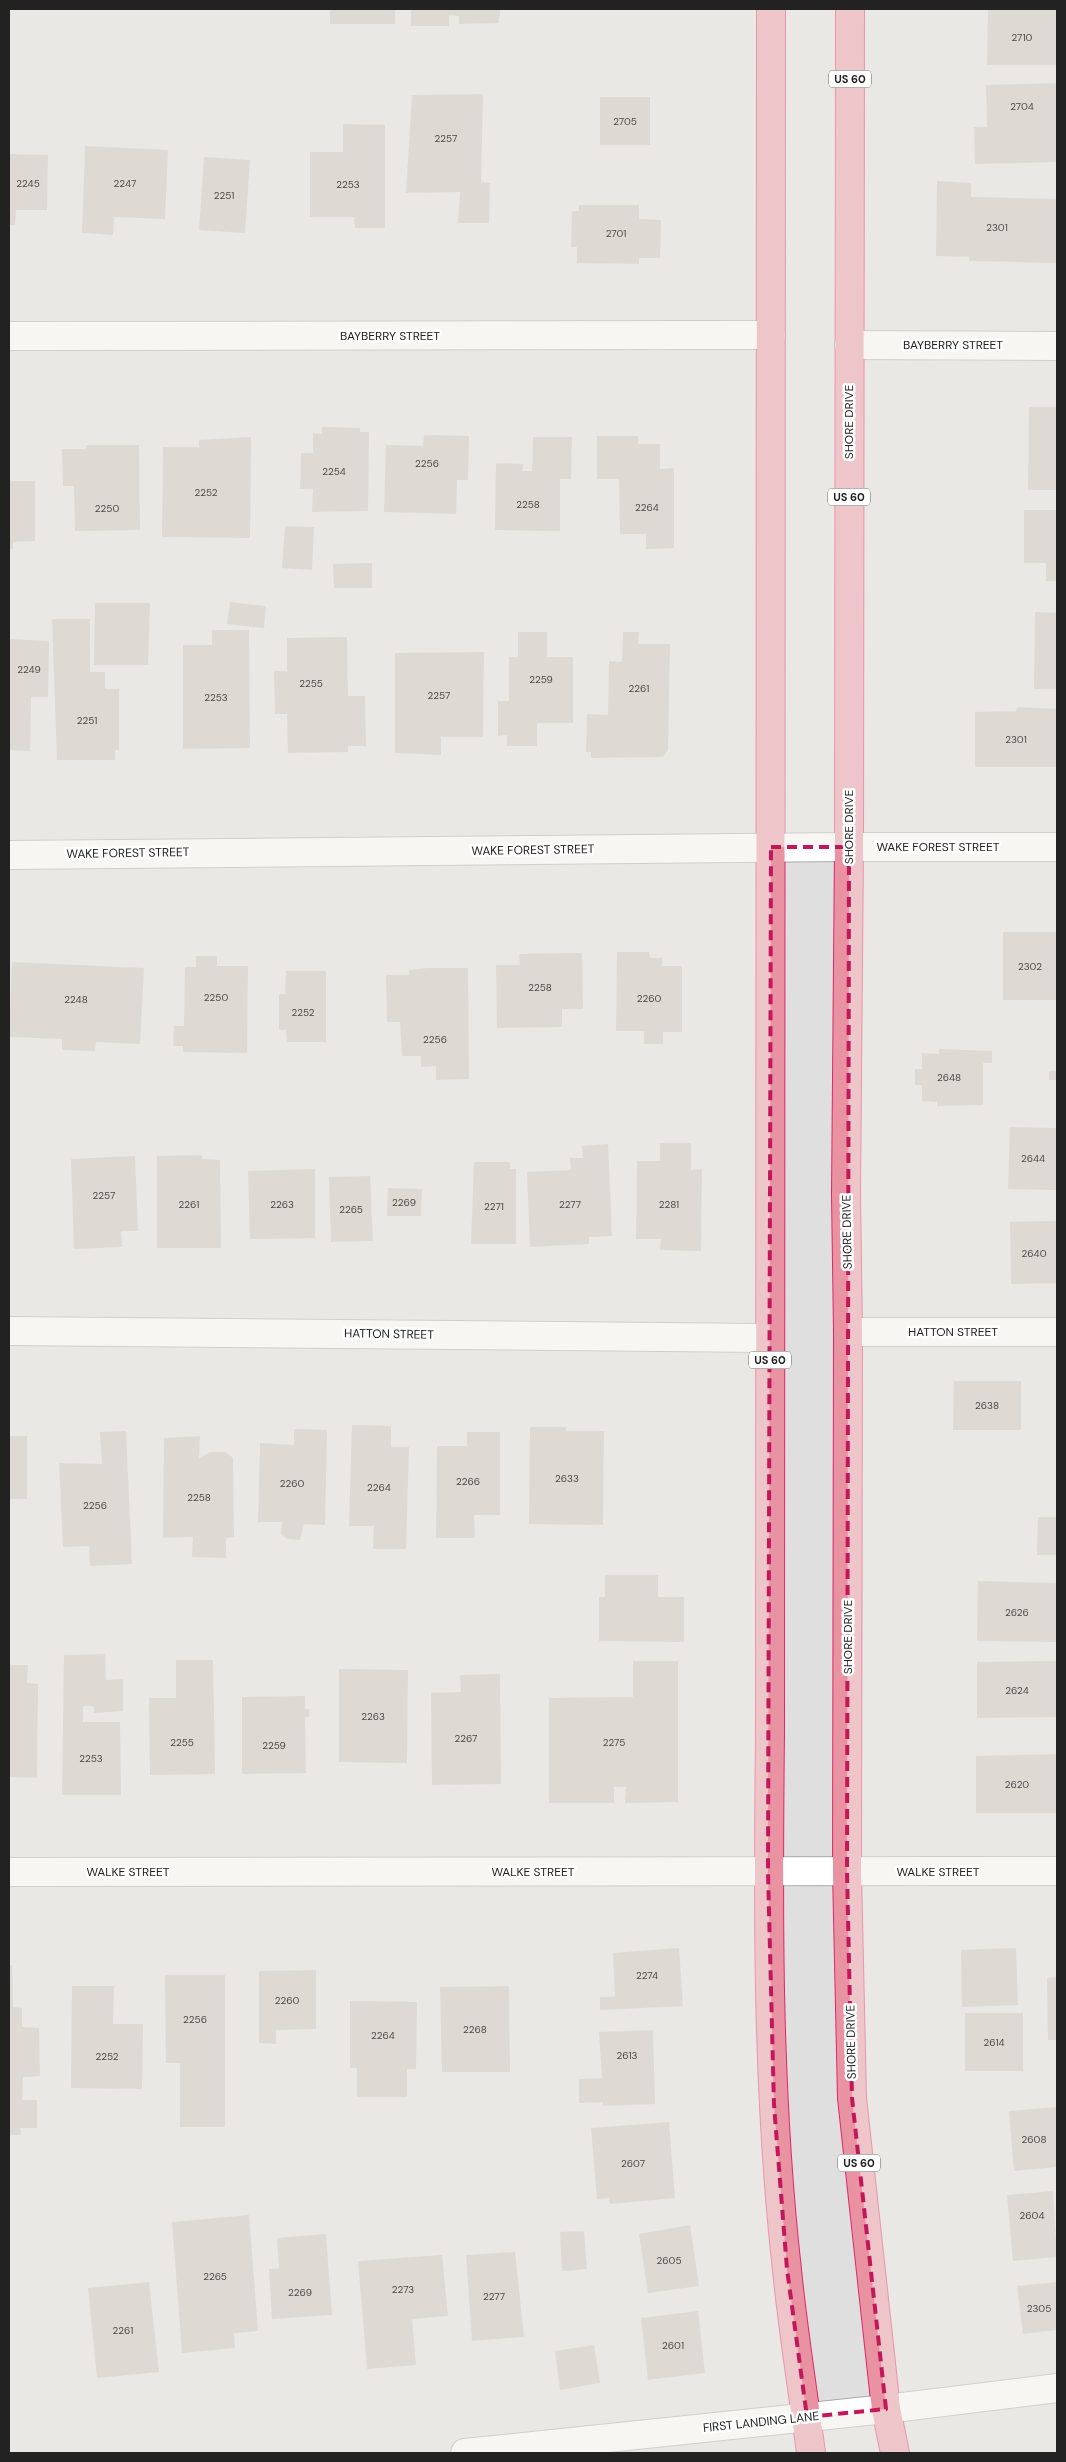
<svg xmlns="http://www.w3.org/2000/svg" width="1066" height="2462" font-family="'DM Sans',sans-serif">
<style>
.residential{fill:#e0dfdf}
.building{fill:#c7bfb8}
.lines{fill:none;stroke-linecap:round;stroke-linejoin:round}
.street-casing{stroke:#a9a9a9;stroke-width:30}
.highway-casing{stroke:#dc2a67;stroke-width:30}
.street{stroke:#fff;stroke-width:28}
.highway{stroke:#e892a2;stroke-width:28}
.marked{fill:none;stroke:#c2185b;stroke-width:4;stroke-dasharray:10 6;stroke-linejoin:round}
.labels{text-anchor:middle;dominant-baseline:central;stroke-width:5;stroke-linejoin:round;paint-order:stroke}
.number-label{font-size:10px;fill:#4b4948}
.shield{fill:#fff;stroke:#646464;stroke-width:1}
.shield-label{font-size:11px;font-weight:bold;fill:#222}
.street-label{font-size:12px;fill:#222;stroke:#fff}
</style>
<rect width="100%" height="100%" fill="#f2efe9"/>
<path class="residential" d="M9,9H1057V2453H9Z"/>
<path class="building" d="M330,9H395V24H330Z
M411,9H500V15L498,23L459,24V16L449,15V26H411Z
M988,9H1057V65H987Z
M1057,83V162L975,164L974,127H987L986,85Z
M483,94L481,182L490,183L489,223H458L460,192L406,193L412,95Z
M600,97H650V145H600Z
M343,124L385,125V228H355L354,217H310V152H343Z
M85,146L168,150L165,219L114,217L113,235L82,233Z
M9,154L48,155L47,210H16L15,225H9Z
M204,157L250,160L245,233L199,230Z
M937,181L971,183V197L1057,199V263L969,261V257L936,256Z
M579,205H639V219L661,220L660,258H639V264L577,263V247H571L572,211H579Z
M1029,407H1057V490H1028Z
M322,427L360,428V432H369L368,511L312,512L313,489H300L301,453H313V433L322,434Z
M424,435L469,436L468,480H457L456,514L384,512L386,445L423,446Z
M597,436H638V444H660V469L674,468V548L646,549V534H620L619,479H597Z
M251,437L250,538L162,537L163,447H199V440Z
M533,437H572L571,479H560V531L495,530L496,463L523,464L522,471H532Z
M86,445H139L140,530L75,531L74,486H63L62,449H86Z
M9,481H35V541L13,542V549H9Z
M1024,510H1057V581H1046V563H1024Z
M285,526L314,527L312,570L282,568Z
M372,563V588H334L333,564Z
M230,602L266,606L264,628L227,624Z
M95,603H150L148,665H94Z
M1035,612L1057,613V689H1034Z
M52,619H90V672H105V689H119V750H115V760H57Z
M212,630H249L250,748L183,749V645H212Z
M518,632H547V657H573V723H537V746H507V735L498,736V701H509V657H518Z
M623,632H639L638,644H670L668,750L663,757L591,758V752H586L587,714L608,715L609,661L622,662Z
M347,637L348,696H365L366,746H348V752L288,753L287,714H275L274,671H287V638Z
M9,639L49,641L48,697H31L30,751L9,750Z
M484,652L483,737H441V755L395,753V653Z
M1017,707L1057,709V767H975V712L1016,711Z
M1003,932H1057V1000H1003Z
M617,952H649L650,958H662V966H682V1032H663V1044H644V1031H616Z
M582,953L583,1009H562V1027L497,1028L496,965H520L519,954Z
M196,956H217V966H248L247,1053L183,1052V1046H173L174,1026H184L185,967H196Z
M12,962L144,968L140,1044L96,1042L95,1051L62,1050V1039L9,1037Z
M428,968H468L469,1079L436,1080V1066L421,1067V1056H402L400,1022H387L386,975H409V970Z
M286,971H326V1042H287L286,1030H279V994H285Z
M939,1049L992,1051V1063H983V1105L937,1106V1102L922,1101V1085H915V1069H922V1053L939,1054Z
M1049,1071H1057V1080H1049Z
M1010,1127L1057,1128V1190L1008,1189Z
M660,1143H691V1170L702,1169L701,1251L660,1250L661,1239H636L637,1161H660Z
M608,1144L612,1236L589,1237V1244L530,1247L527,1172L571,1170L570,1158H583L582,1146Z
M202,1155V1159L220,1160L221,1248H157V1156Z
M135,1156L138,1231H121L122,1247L74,1249L71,1159Z
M474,1162H510V1169H516V1244H471Z
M315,1169V1238L250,1239L248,1171Z
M370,1176L373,1241L331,1242L329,1177Z
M388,1188L422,1189L421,1216H387Z
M1057,1221V1283L1011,1284L1010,1222Z
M954,1381H1021V1430H953Z
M352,1425L391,1426V1447H409L406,1549H373L374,1526H349Z
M530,1427H566V1431H604L603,1525L529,1524Z
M294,1429L327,1430L325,1525L304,1524L300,1540L287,1539L281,1534L282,1522H258L260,1443L294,1445Z
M126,1431L132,1564L90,1566L89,1546L63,1547L59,1463L102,1464L100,1432Z
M467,1432H500V1515H474L475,1538H436L437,1446H467Z
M9,1436H27V1499H9Z
M200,1436L199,1458L210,1452H226L233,1458L234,1537L226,1538V1558L192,1557L193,1537L163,1538L164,1438Z
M1038,1517H1057V1555H1037Z
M605,1575H658V1597H684V1642L599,1641V1597H605Z
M978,1581L1057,1583V1642L977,1641Z
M105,1654L106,1680L123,1679V1711L94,1713V1706H83V1722H120L121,1795H62L64,1655Z
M176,1660H213L215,1774L150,1775L149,1698H176Z
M633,1661H678V1802L625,1803L626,1787H614V1803H549V1698L633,1697Z
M1057,1661V1717L977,1718V1662Z
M9,1665H28L27,1683L38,1684L37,1778L9,1777Z
M339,1669L408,1670L407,1763L339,1762Z
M500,1674L501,1784L432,1785L431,1693L461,1692L460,1675Z
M305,1696V1709H309V1717H305L306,1773L242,1774V1697Z
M1057,1754V1813H976V1756Z
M679,1948L683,2006L600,2010V1997H615L613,1953Z
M1016,1948L1018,2005L962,2007L961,1950Z
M9,1965H12L13,2007L22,2008V2027L39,2028L40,2076L23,2077L22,2100H37V2128H20L21,2135H9Z
M316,1970V2029L276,2030V2044L259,2043V1971Z
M165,1975H225V2127H180V2063H166Z
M1057,1977V2040H1048L1047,1978Z
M72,1986H114L113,2024H143L142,2089L71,2088Z
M509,1986L510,2072H442L440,1987Z
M350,2001L417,2002L416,2069H407V2097H357V2068H350Z
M965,2013H1023V2071H965Z
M653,2030L655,2104L603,2106V2102L579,2103V2079L602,2078L599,2032Z
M1057,2107V2167L1014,2171L1009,2111Z
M669,2122L675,2198L610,2204L609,2198L597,2199L591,2128Z
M1053,2191L1057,2257L1013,2261L1007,2195Z
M249,2215L258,2331L234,2333L235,2348L182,2353L172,2222Z
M690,2225L699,2286L648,2293L639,2234Z
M584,2231L587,2269L562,2271L560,2232Z
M326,2234L332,2315L272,2319L269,2269H279L277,2238Z
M515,2252L524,2337L472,2341L466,2255Z
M442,2255L448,2316L412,2319L416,2365L367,2369L358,2261Z
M149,2282L159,2372L97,2378L88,2288Z
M1057,2282V2330L1023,2334L1017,2286Z
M698,2311L705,2373L648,2380L641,2318Z
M594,2345L600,2383L560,2390L555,2351Z"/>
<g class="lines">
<g class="street-casing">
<path id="street" d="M9,336L771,335
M849,345L1057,346
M9,855L849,847H1057
M9,1331L770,1338
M848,1332H1057
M9,1872L1057,1871
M465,2453L886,2409L1057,2388"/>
</g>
<g class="highway-casing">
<path id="highway" d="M771,9L770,1733C768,1912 767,2092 787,2270C793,2331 803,2392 811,2453
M850,9L849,847L846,1195L848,1332L847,1872L852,2098L886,2409L895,2453"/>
</g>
<use href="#street" class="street"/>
<use href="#highway" class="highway"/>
</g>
<path d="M0 0H1066V2462H0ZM771,847H849L847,1872L852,2098L886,2409L807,2417L787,2269L774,2105L768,1872Z" fill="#f2efe9" fill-opacity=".55" fill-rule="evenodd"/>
<path class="marked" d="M771,847H849L847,1872L852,2098L886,2409L807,2417L787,2269L774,2105L768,1872Z"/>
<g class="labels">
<g class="number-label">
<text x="1022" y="37">2710</text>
<text x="1022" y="106">2704</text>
<text x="625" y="121">2705</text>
<text x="446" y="138">2257</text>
<text x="28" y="183">2245</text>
<text x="125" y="183">2247</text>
<text x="348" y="184">2253</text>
<text x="224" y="195">2251</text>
<text x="997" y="227">2301</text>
<text x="616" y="233">2701</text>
<text x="427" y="463">2256</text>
<text x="334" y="471">2254</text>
<text x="206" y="492">2252</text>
<text x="528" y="504">2258</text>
<text x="647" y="507">2264</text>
<text x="107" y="508">2250</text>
<text x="29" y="669">2249</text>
<text x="541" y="679">2259</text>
<text x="311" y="683">2255</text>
<text x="639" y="688">2261</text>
<text x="439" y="695">2257</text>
<text x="216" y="697">2253</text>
<text x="87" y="720">2251</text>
<text x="1016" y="739">2301</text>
<text x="1030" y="966">2302</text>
<text x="540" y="987">2258</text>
<text x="216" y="997">2250</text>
<text x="649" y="998">2260</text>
<text x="76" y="999">2248</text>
<text x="303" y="1012">2252</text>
<text x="435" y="1039">2256</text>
<text x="949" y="1077">2648</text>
<text x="1033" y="1158">2644</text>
<text x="104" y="1195">2257</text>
<text x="404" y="1202">2269</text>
<text x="189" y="1204">2261</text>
<text x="282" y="1204">2263</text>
<text x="570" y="1204">2277</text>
<text x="669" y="1204">2281</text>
<text x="494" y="1206">2271</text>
<text x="351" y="1209">2265</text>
<text x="1034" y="1253">2640</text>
<text x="987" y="1405">2638</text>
<text x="567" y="1478">2633</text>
<text x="468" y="1481">2266</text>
<text x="292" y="1483">2260</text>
<text x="379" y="1487">2264</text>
<text x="199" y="1497">2258</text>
<text x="95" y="1505">2256</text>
<text x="1017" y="1612">2626</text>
<text x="1017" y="1690">2624</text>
<text x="373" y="1716">2263</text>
<text x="466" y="1738">2267</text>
<text x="182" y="1742">2255</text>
<text x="614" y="1742">2275</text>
<text x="274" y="1745">2259</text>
<text x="91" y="1758">2253</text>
<text x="1017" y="1784">2620</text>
<text x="647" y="1975">2274</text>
<text x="287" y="2000">2260</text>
<text x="195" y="2019">2256</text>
<text x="475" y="2029">2268</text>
<text x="383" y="2035">2264</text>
<text x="994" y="2042">2614</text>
<text x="627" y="2055">2613</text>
<text x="107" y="2056">2252</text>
<text x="1034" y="2139">2608</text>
<text x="633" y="2163">2607</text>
<text x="1032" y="2215">2604</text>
<text x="669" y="2260">2605</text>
<text x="215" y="2276">2265</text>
<text x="403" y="2289">2273</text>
<text x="300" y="2292">2269</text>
<text x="494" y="2296">2277</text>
<text x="1039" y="2308">2305</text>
<text x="123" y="2330">2261</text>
<text x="673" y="2345">2601</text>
</g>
<g class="shield">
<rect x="829" y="70.5" width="42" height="17" rx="4"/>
<rect x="828" y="488.5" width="42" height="17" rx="4"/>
<rect x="749" y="1351.5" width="42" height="17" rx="4"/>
<rect x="838" y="2154.5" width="42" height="17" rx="4"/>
</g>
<g class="shield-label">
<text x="850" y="79">US 60</text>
<text x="849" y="497">US 60</text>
<text x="770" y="1360">US 60</text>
<text x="859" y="2163">US 60</text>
</g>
<g class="street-label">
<text x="390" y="336">BAYBERRY STREET</text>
<text x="953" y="345">BAYBERRY STREET</text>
<text transform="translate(849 422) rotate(-90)">SHORE DRIVE</text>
<text transform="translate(849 827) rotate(-90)">SHORE DRIVE</text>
<text x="938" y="847">WAKE FOREST STREET</text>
<text transform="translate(533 850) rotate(-1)">WAKE FOREST STREET</text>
<text transform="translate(128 853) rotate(-1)">WAKE FOREST STREET</text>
<text transform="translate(847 1232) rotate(-91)">SHORE DRIVE</text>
<text x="953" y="1332">HATTON STREET</text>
<text transform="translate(389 1334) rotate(1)">HATTON STREET</text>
<text transform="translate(848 1637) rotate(-90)">SHORE DRIVE</text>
<text x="128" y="1872">WALKE STREET</text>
<text x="533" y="1872">WALKE STREET</text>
<text x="938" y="1872">WALKE STREET</text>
<text transform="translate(851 2042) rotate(-91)">SHORE DRIVE</text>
<text transform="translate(761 2422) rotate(-6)">FIRST LANDING LANE</text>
</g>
</g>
<rect width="1066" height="2462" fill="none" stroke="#222222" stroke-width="20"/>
</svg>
